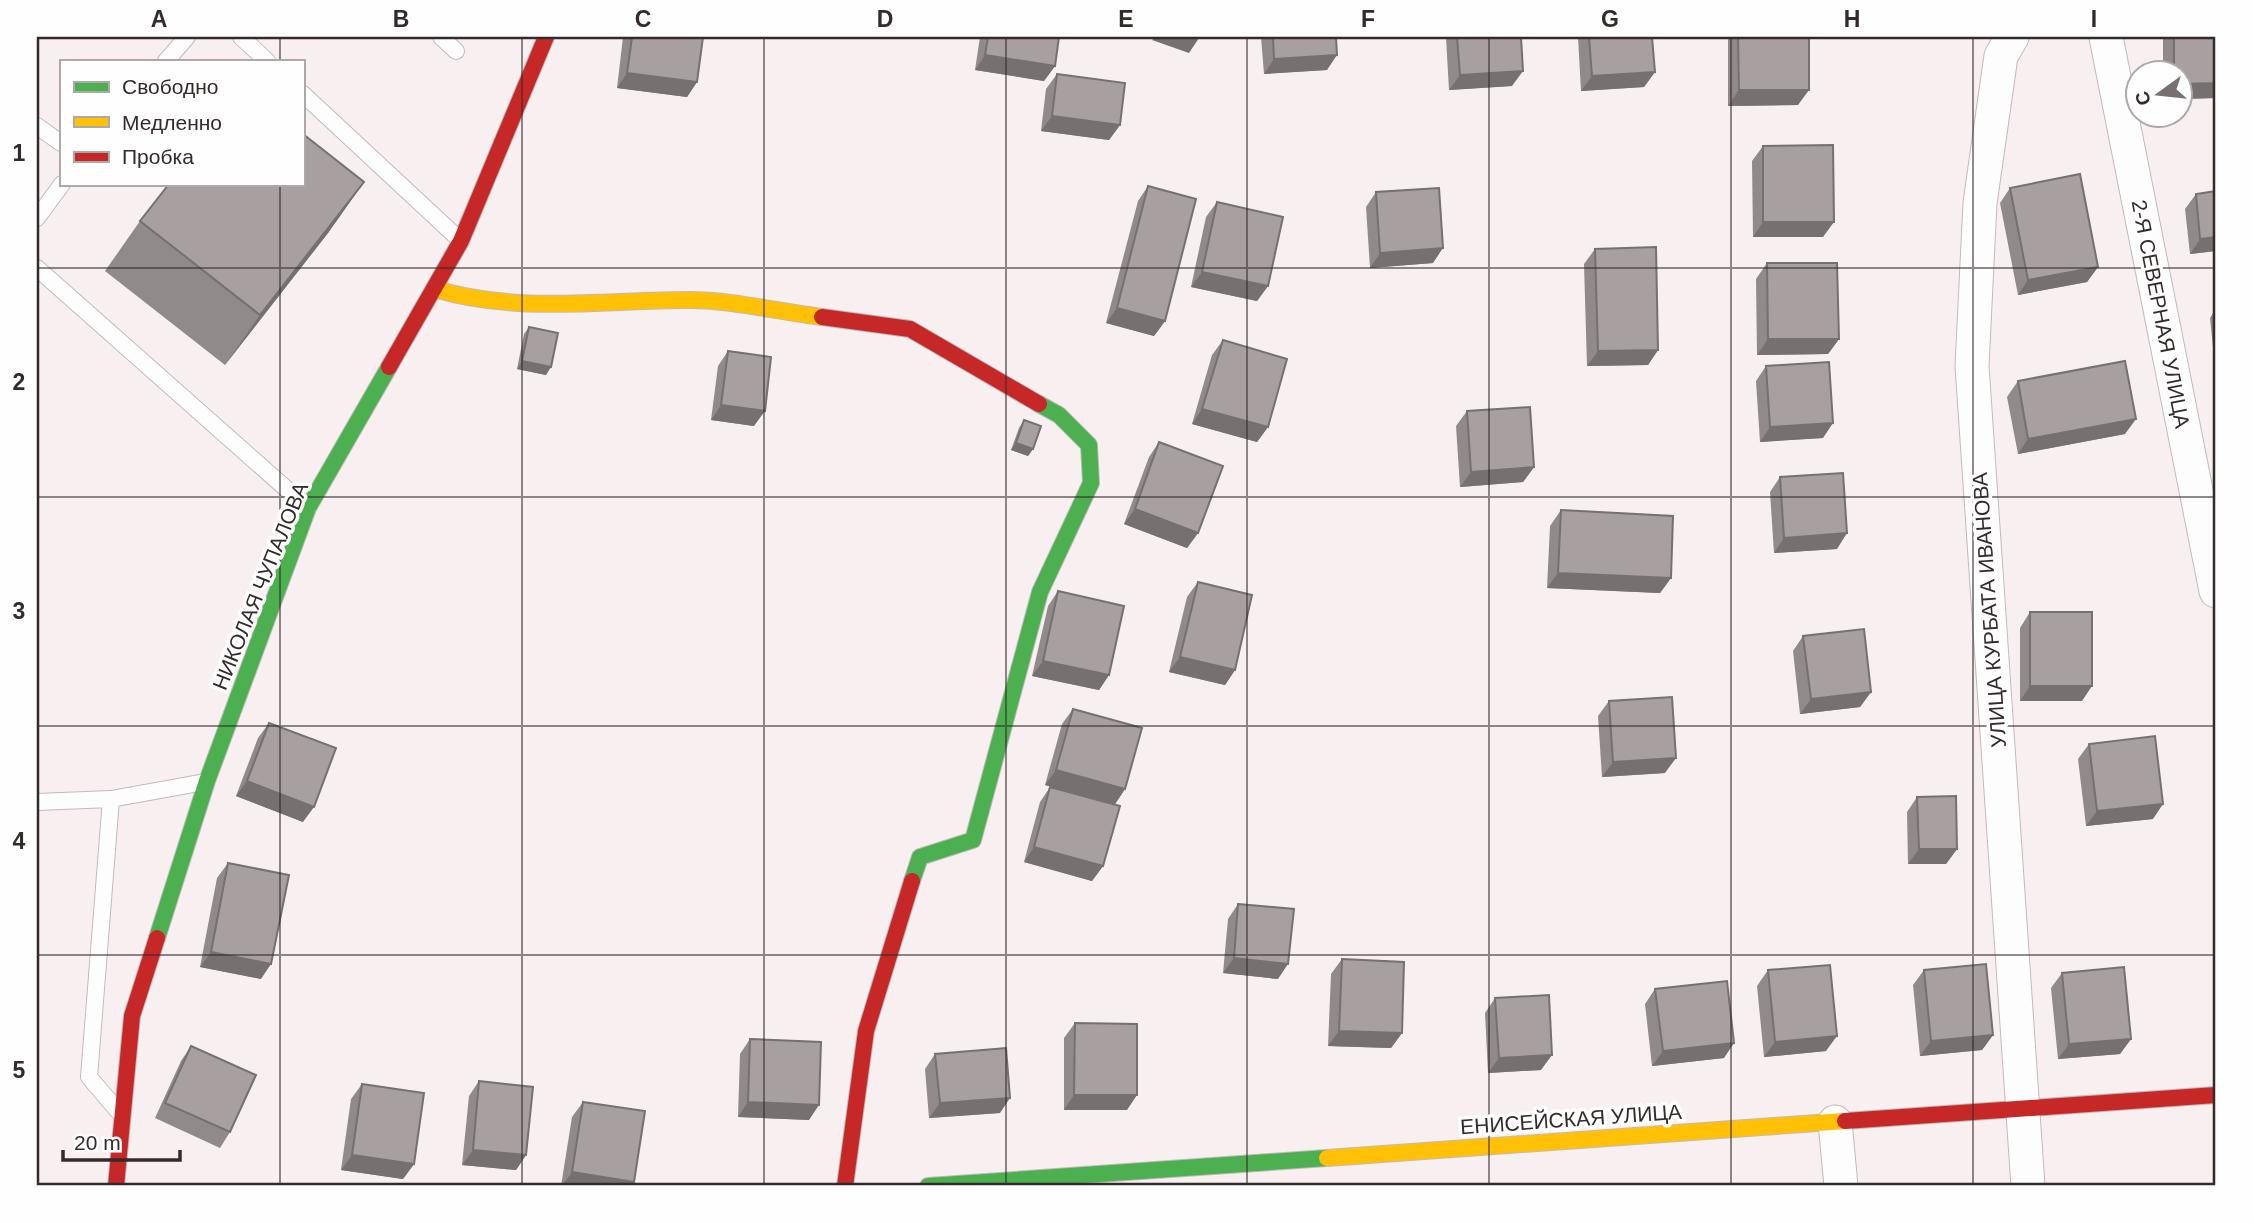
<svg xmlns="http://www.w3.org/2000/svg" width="2253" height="1223" font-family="Helvetica,sans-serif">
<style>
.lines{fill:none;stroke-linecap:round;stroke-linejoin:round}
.lane-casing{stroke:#c2baba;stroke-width:18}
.street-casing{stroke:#c2baba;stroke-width:35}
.fast-casing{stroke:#c2baba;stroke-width:18}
.slow-casing{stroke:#c2baba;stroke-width:18}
.jam-casing{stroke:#c2baba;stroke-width:18}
.lane{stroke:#fefdfd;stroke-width:16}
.street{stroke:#fefdfd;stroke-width:33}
.fast{stroke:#4caf50;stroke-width:16}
.slow{stroke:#ffc107;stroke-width:16}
.jam{stroke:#c62828;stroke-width:16}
.wall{fill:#908a8a}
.shaded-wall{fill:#767070}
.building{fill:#a8a0a0;stroke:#767070;stroke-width:2}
.grid{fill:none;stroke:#332a2a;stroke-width:2;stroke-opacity:0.55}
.labels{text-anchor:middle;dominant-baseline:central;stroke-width:7;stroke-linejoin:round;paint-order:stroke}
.street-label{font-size:21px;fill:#332a2a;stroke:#fefefe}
.neatline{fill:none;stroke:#332a2a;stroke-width:2.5}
.grid-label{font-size:23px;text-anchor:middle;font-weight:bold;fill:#332a2a}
</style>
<rect width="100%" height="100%" fill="#f8f0f0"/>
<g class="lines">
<g class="lane-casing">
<path id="lane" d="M241,37L267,61
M441,37L456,51
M166,61L187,37
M303,94L461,241
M37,126L61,143
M37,218L62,184
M37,268L308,508
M111,799L89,1077L118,1111
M37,802L111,799L205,782"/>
</g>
<g class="street-casing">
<path id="street" d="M2012,37L2001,56L1980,203L1972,366L2028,1186
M2106,37L2216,591
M1835,1122L1841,1186"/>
</g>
<g class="fast-casing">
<path id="fast" d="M912,881L920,857L973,840L1040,592L1091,483L1089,445L1059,415L1039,404
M157,938L207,781L308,508L389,367
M928,1186L1327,1158"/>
</g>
<g class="slow-casing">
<path id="slow" d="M435,289C519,314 603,300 690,300C733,300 779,312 822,317
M1327,1158L1845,1121"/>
</g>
<g class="jam-casing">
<path id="jam" d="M822,317L910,329L1039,404
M389,367L461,241L546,37
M1845,1121L2216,1095
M116,1186L132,1016L157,938
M845,1186L866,1031L912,881"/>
</g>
<use href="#lane" class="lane"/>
<use href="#street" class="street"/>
<use href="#fast" class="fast"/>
<use href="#slow" class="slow"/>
<use href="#jam" class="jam"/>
</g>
<path class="wall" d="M623,37H703L697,82L687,97L617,88Z
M980,37H1059L1055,66L1044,81L975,70Z
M1261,37H1336L1327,70L1264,74Z
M1446,37H1521L1512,86L1449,90Z
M1578,37H1652L1655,72L1644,87L1581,91Z
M1728,37H1809L1798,105L1728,106Z
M2163,37H2216V98L2180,99V74H2163Z
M1057,74L1120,125L1109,140L1041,131L1046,89Z
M1763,146L1823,237H1753L1752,161Z
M364,182L328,233L225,365L105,271L140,221Z
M1148,186L1165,321L1154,336L1106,323L1138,201Z
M2010,188L2098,267L2087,282L2018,295L2000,203Z
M2216,191V251L2190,254L2185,209L2196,194Z
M1376,192L1433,263L1370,268L1366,207Z
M1217,202L1268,286L1257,301L1191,287L1206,217Z
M1595,249L1658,350L1648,365L1587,366L1584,264Z
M1767,263L1839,339L1828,354L1757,355L1756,279Z
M2216,308V377L2210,318Z
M529,327L546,375L517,369L524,334Z
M1223,340L1268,427L1257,442L1192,424L1212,355Z
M728,351L754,426L711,420L718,366Z
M1766,366L1823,438L1760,442L1756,381Z
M2018,381L2125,434L2018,454L2007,397Z
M1467,411L1534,467L1523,482L1460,487L1456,426Z
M1024,420L1033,449L1028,456L1011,450L1019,428Z
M1159,442L1198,533L1187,548L1124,524L1149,457Z
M1780,477L1837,549L1774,553L1770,492Z
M1561,510L1671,578L1660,593L1547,588L1550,526Z
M1198,582L1235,670L1225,685L1169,672L1187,597Z
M1058,591L1109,675L1099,690L1032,676L1048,606Z
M2030,612L2082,701H2020V628Z
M1803,636L1871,692L1860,707L1800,714L1793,651Z
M1609,701L1665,773L1602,777L1598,716Z
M1073,709L1125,789L1115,804L1045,785L1062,724Z
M269,723L303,822L236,796L258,738Z
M2089,744L2153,819L2086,826L2078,759Z
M1050,787L1103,866L1092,881L1024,862L1040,802Z
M1917,797L1957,849L1946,864H1908L1907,812Z
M228,863L261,979L200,967L217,878Z
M1238,904L1278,979L1223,973L1228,919Z
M1342,959L1402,1033L1391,1048L1328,1046L1331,974Z
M1768,970L1826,1051L1764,1057L1757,986Z
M1924,970L1993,1035L1982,1050L1920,1056L1913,985Z
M2062,973L2131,1039L2120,1054L2058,1059L2051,988Z
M1655,989L1724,1058L1652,1066L1645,1004Z
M1495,998L1541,1070L1488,1073L1485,1013Z
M1075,1023L1127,1110H1064V1038Z
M750,1039L809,1120L738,1117L740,1054Z
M191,1046L230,1132L220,1148L155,1118L181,1061Z
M935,1054L1000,1113L929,1118L925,1069Z
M479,1081L526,1155L516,1170L462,1165L469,1096Z
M362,1084L414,1164L403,1179L341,1170L351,1099Z
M583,1102L634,1182L631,1186H561L572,1117Z"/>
<path class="shaded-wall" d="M1155,37H1195L1199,38L1189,53L1152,40Z
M985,55L1055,66L1044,81L975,70Z
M1337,55L1327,70L1264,74L1274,59Z
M1523,71L1512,86L1449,90L1460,75Z
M1655,72L1644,87L1581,91L1592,76Z
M627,73L697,82L687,97L617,88Z
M2216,83V98L2180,99V84Z
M1739,90H1809L1798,105L1728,106Z
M1052,116L1120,125L1109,140L1041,131Z
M364,182L328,233L225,365L260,315Z
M1763,222H1834L1823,237H1753Z
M2216,237V251L2190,254L2200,239Z
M1443,248L1433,263L1370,268L1380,253Z
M2098,267L2087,282L2018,295L2028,280Z
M1202,272L1268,286L1257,301L1191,287Z
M1117,308L1165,321L1154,336L1106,323Z
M1768,339H1839L1828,354L1757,355Z
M1658,350L1648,365L1587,366L1598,351Z
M522,361L551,367L546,375L517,369Z
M721,405L765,411L754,426L711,420Z
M1202,409L1268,427L1257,442L1192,424Z
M2136,419L2125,434L2018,454L2028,439Z
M1833,423L1823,438L1760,442L1770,427Z
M1016,443L1033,449L1028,456L1011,450Z
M1534,467L1523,482L1460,487L1471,472Z
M1135,509L1198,533L1187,548L1124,524Z
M1847,533L1837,549L1774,553L1784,538Z
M1558,573L1671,578L1660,593L1547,588Z
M1180,657L1235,670L1225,685L1169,672Z
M1043,661L1109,675L1099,690L1032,676Z
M2030,686H2092L2082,701H2020Z
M1871,692L1860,707L1800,714L1811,699Z
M1676,758L1665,773L1602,777L1613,762Z
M1056,770L1125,789L1115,804L1045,785Z
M247,781L314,807L303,822L236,796Z
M2163,804L2153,819L2086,826L2097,811Z
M1034,847L1103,866L1092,881L1024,862Z
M1919,849H1957L1946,864H1908Z
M211,952L271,964L261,979L200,967Z
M1234,958L1288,964L1278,979L1223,973Z
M1339,1031L1402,1033L1391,1048L1328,1046Z
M1993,1035L1982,1050L1920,1056L1931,1041Z
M1837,1036L1826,1051L1764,1057L1775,1042Z
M2131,1039L2120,1054L2058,1059L2069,1044Z
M1734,1043L1724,1058L1652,1066L1663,1051Z
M1552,1055L1541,1070L1488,1073L1499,1058Z
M1074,1095H1137L1127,1110H1064Z
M1010,1098L1000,1113L929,1118L940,1103Z
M748,1102L819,1105L809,1120L738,1117Z
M473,1150L526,1155L516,1170L462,1165Z
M352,1155L414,1164L403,1179L341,1170Z
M572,1172L634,1182L631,1186H562Z"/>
<path class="building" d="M632,37H703L697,82L627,73Z
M988,37H1059L1055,66L985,55Z
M1273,37H1336L1337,55L1274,59Z
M1457,37H1521L1523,71L1460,75Z
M1589,37H1652L1655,72L1592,76Z
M1738,37H1809V90H1739Z
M2174,37H2216V83L2180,84V74H2174Z
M1057,74L1125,83L1120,125L1052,116Z
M303,134L364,182L260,315L140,221L169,184H303Z
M1833,145L1834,222H1763V146Z
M2080,174L2098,267L2028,280L2010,188Z
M1148,186L1196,199L1165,321L1117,308Z
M1439,188L1443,248L1380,253L1376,192Z
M2216,191V237L2200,239L2196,194Z
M1217,202L1283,217L1268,286L1202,272Z
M1656,247L1658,350L1598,351L1595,249Z
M1767,263H1837L1839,339H1768Z
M529,327L558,333L551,367L522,361Z
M1223,340L1287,359L1268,427L1202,409Z
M728,351L771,357L765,411L721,405Z
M2125,361L2136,419L2028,439L2018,381Z
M1829,362L1833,423L1770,427L1766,366Z
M1530,407L1534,467L1471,472L1467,411Z
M1024,420L1041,426L1033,449L1016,443Z
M1159,442L1223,466L1198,533L1135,509Z
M1843,473L1847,533L1784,538L1780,477Z
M1561,510L1673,516L1671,578L1558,573Z
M1198,582L1252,595L1235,670L1180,657Z
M1058,591L1124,606L1109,675L1043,661Z
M2030,612H2092V686H2030Z
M1864,629L1871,692L1811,699L1803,636Z
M1672,697L1676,758L1613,762L1609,701Z
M1073,709L1142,728L1125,789L1056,770Z
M269,723L336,748L314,807L247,781Z
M2155,736L2163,804L2097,811L2089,744Z
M1050,787L1120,806L1103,866L1034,847Z
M1956,796L1957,849H1919L1917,797Z
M228,863L289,875L271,964L211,952Z
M1238,904L1294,909L1288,964L1234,958Z
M1342,959L1404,962L1402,1033L1339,1031Z
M1986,964L1993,1035L1931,1041L1924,970Z
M1830,965L1837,1036L1775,1042L1768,970Z
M2124,967L2131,1039L2069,1044L2062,973Z
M1727,981L1734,1043L1663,1051L1655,989Z
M1549,995L1552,1055L1499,1058L1495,998Z
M1075,1023L1137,1024V1095H1074Z
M750,1039L821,1042L819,1105L748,1102Z
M191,1046L256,1075L230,1132L165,1103Z
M1006,1048L1010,1098L940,1103L935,1054Z
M479,1081L533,1087L526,1155L473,1150Z
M362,1084L424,1093L414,1164L352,1155Z
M583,1102L645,1111L634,1182L572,1172Z"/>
<path class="grid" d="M280,37V61M522,37V1186M764,37V1186M1006,37V1186M1247,37V1186M1489,37V1186M1731,37V1186M1973,37V1186M280,184V1186M37,268H2216M37,497H2216M37,726H2216M37,955H2216"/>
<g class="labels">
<g class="street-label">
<text transform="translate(2161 314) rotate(79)">2-Я СЕВЕРНАЯ УЛИЦА</text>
<text transform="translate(260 586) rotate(-68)">НИКОЛАЯ ЧУПАЛОВА</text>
<text transform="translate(1989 610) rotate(-94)">УЛИЦА КУРБАТА ИВАНОВА</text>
<text transform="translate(1571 1119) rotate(-4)">ЕНИСЕЙСКАЯ УЛИЦА</text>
</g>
</g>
<rect width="2253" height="1223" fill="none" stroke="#fefefe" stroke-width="77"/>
<rect x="60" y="60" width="245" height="126" fill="#fefefe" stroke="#ada9a9" stroke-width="2"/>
<rect x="74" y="82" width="35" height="10" fill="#4caf50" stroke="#ada9a9" stroke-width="2"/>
<text x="122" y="94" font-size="21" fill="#332a2a">Свободно</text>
<rect x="74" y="117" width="35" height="10" fill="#ffc107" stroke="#ada9a9" stroke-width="2"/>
<text x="122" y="130" font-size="21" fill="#332a2a">Медленно</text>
<rect x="74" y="152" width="35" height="10" fill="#c62828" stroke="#ada9a9" stroke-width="2"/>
<text x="122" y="164" font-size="21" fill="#332a2a">Пробка</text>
<g transform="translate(2159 94) rotate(255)"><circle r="33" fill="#fefefe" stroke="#ada9a9" stroke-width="2"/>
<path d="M0-5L12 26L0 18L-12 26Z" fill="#786f6f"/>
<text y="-10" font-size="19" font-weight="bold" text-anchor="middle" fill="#332a2a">С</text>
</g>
<path d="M63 1150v10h117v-10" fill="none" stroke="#332a2a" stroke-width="3.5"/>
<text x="74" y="1150" font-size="21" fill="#332a2a" stroke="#fefefe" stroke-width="5" paint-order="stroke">20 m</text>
<rect x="38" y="38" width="2176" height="1146" class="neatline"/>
<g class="grid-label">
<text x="159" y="27">A</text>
<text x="401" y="27">B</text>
<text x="643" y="27">C</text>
<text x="885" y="27">D</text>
<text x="1126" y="27">E</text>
<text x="1368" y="27">F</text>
<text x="1610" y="27">G</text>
<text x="1852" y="27">H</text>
<text x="2094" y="27">I</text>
<text x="19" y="161">1</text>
<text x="19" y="390">2</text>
<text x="19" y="619">3</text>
<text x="19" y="849">4</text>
<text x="19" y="1078">5</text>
</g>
</svg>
